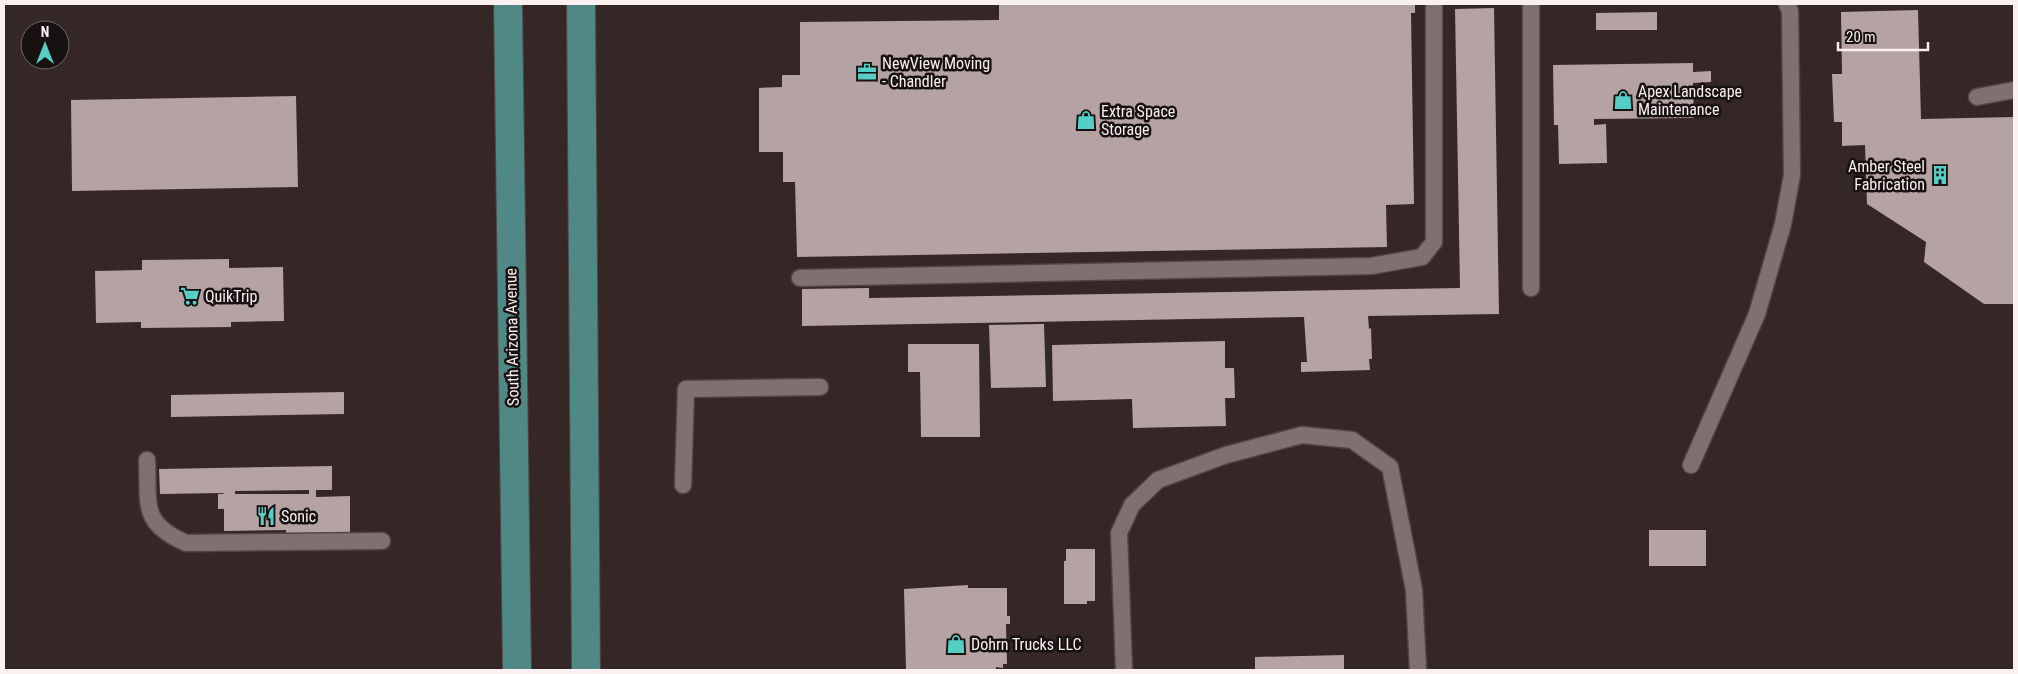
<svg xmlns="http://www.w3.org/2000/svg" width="2018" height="674" font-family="'Roboto Condensed',sans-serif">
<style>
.building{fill:#b4a3a2;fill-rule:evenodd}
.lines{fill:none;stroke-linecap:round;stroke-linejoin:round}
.lane-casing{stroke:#504645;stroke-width:19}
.primary-casing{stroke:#504645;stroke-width:30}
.lane{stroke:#807170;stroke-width:16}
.primary{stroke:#4f8884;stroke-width:28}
.labels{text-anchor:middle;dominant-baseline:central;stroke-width:5;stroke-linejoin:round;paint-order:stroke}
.poi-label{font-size:16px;fill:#f9f0ef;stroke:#171111;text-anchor:start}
.street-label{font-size:16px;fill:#f9f0ef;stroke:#171111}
</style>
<rect width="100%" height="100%" fill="#342726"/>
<path class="building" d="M999,4H1415V13H1411L1414,204L1386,205L1387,247L797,257L795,182H783V152H759V88L782,87V75H800V22L999,20Z
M1494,8L1499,314L1368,316L1369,329L1371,328L1372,359H1369L1370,370L1301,372V362H1307L1304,317L802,326V289L869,288V298L1460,288L1455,9Z
M1918,10L1921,119L2014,117V304H1984L1924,262L1926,242L1867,204L1865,145L1842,146V122H1834L1832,74H1842L1841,12Z
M1657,12V30H1596V13Z
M1693,63V72L1711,71V82L1693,83L1694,118L1594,119V125L1606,124L1607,163L1559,164L1558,125H1554L1553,65Z
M296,96L298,187L72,191L71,100Z
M229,259V268L283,267L284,321L231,322V327L141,328V322L96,323L95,271L142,270V260Z
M1044,324L1046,387L991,388L989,325Z
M1225,341V368H1234L1235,398H1225L1226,426L1133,428L1132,399L1053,401L1052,345Z
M908,344H979L980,437H921L920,372H908Z
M344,392V414L171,417V395Z
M332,466V490H316V497L350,496V534L287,539L286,530L224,531V509H218V494H224L223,493L160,494L159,469ZM309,490V494H235V491Z
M1649,530H1706V566H1649Z
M1066,549H1095V601H1087V604H1064V561H1066Z
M968,585V588H1007V616H1010V624H1006L1007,664H1003V668L996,667V670H906L904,589Z
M1344,655V670H1255V657Z"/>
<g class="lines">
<g class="lane-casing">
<path id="lane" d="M1977,97L2014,90
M800,278L1371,266L1422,257L1434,242V7
M1531,288V4
M147,460C149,504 140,523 186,543L382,541
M1691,465L1757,314L1783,224L1792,175L1790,11L1787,4
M683,485L686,389L820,387
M1124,670L1119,533L1132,505L1158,480L1226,455L1302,435L1352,440L1390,467L1414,590L1418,670"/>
</g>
<g class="primary-casing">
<path id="primary" d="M508,4L517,670
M581,4L586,670"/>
</g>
<use href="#lane" class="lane"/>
<use href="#primary" class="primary"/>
</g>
<defs>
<g id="office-bare" transform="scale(1.5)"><path d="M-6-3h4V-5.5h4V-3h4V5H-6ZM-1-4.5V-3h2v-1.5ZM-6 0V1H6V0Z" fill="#55cec6" stroke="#171111" stroke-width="2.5" paint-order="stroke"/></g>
<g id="shop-bare" transform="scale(1.5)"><path d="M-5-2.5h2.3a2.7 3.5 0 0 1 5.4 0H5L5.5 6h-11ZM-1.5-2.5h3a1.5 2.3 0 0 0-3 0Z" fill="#55cec6" stroke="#171111" stroke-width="2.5" paint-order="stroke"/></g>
<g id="building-bare" transform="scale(1.5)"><path d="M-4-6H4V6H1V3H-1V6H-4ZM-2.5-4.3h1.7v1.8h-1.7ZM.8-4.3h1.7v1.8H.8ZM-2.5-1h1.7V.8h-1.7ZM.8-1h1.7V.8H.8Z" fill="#55cec6" stroke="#171111" stroke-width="2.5" paint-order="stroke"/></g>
<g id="supermarket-bare" transform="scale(1.5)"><path d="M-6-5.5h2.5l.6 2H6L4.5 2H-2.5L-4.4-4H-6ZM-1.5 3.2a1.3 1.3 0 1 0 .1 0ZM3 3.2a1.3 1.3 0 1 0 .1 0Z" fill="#55cec6" stroke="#171111" stroke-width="2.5" paint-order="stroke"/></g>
<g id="restaurant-bare" transform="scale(1.5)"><path d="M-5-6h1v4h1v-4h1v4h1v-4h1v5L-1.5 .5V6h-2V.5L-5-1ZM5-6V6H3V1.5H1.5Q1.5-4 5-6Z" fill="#55cec6" stroke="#171111" stroke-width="2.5" paint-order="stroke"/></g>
</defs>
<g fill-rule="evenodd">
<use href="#office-bare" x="867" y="72"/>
<use href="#shop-bare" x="1623" y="100"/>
<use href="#shop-bare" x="1086" y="120"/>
<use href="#building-bare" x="1940" y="175"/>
<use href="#supermarket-bare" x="190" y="296"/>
<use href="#restaurant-bare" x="266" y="516"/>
<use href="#shop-bare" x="956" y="644"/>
</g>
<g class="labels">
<g class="poi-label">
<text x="882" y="63">NewView Moving<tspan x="882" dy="18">- Chandler</tspan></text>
<text x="1638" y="91">Apex Landscape<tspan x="1638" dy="18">Maintenance</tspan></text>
<text x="1101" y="111">Extra Space<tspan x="1101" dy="18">Storage</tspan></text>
<text x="1925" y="166" text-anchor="end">Amber Steel<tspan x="1925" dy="18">Fabrication</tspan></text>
<text x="205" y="296">QuikTrip</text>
<text x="281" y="516">Sonic</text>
<text x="971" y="644">Dohrn Trucks LLC</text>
</g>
<g class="street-label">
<text transform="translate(512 337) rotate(-91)">South Arizona Avenue</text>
</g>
</g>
<rect width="2018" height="674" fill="none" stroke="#f9f0ef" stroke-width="10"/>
<g transform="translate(45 45)"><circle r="24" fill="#171111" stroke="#716a6a"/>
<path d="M0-4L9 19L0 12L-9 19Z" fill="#55cec6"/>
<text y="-8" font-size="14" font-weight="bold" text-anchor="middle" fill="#f9f0ef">N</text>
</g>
<path d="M1838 42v8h90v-8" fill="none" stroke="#f9f0ef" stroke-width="2.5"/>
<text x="1846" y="42" font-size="15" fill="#f9f0ef" stroke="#171111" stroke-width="4" paint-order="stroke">20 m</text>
</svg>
